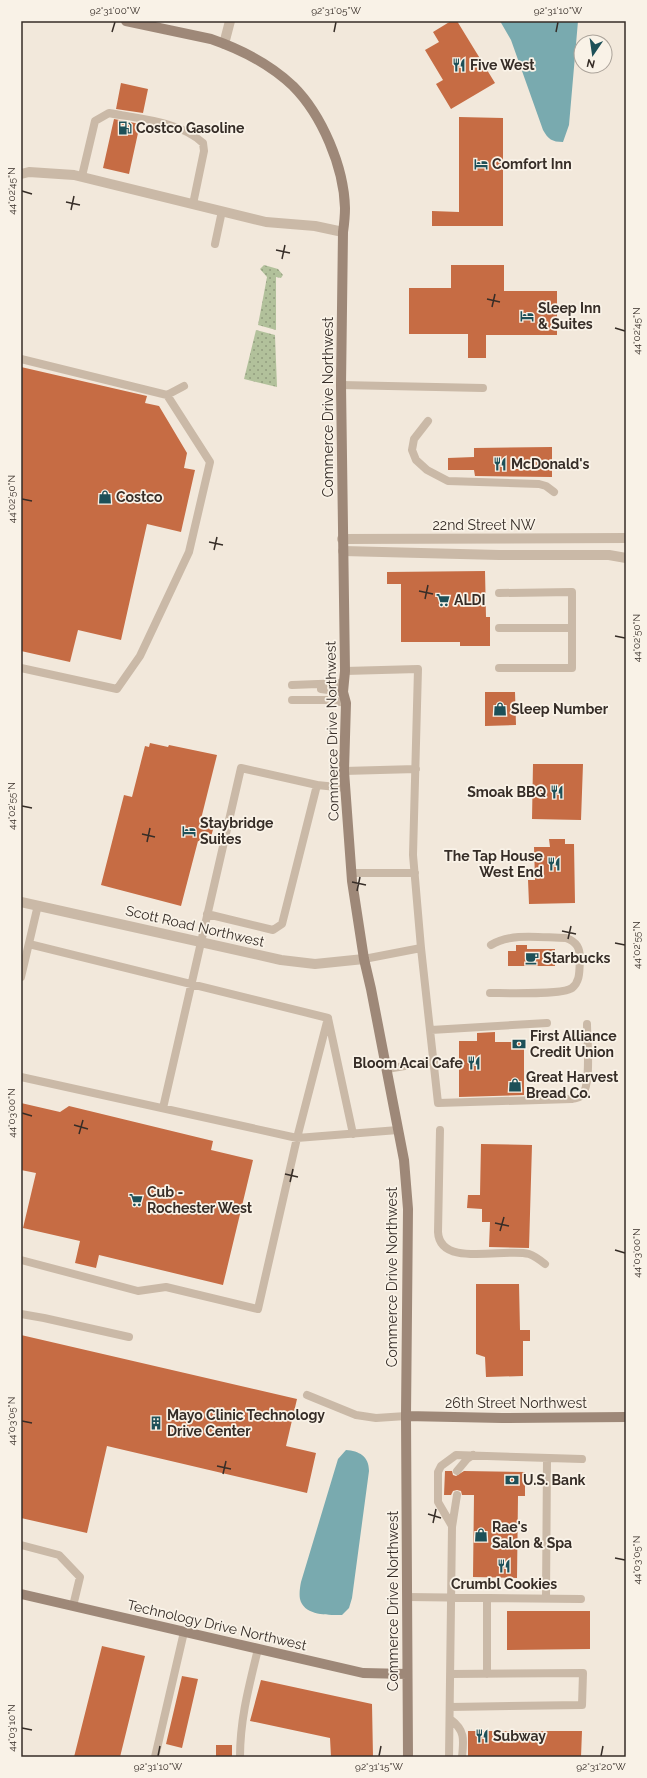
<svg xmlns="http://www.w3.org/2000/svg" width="647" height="1778" font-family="Raleway,sans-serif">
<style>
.grass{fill:url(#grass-dots)}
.water{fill:#79aaaf}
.building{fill:#c66c44}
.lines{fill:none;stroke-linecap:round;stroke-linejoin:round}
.lane{stroke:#cab9a7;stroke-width:8}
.street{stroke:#cab9a7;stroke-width:10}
.secondary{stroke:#9e8878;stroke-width:10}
.ticks{fill:none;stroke:#362d27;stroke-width:1.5}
.labels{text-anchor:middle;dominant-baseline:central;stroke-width:3.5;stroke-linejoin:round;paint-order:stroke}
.poi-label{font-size:14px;font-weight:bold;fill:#362d27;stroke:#f9f2e7;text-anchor:start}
.street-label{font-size:14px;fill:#362d27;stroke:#f9f2e7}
.neatline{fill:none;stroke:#362d27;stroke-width:1.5}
.ticks-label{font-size:10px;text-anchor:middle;fill:#362d27}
</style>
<defs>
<pattern id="grass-dots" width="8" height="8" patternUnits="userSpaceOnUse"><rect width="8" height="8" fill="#b2c19b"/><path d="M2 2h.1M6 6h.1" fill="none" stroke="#929d7e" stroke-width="1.8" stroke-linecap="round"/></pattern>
</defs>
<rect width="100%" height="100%" fill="#f2e8db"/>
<path class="grass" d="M264,265L278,269L283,275L281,278L276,277V330L258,325L267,277L260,269Z
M256,330L275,335L277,387L244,379Z"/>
<path class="water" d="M500,21H578L569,125L563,142C552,142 548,139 543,130L511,40Z
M346,1450C359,1451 369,1456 369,1471L352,1598L349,1608L342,1615C328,1615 304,1616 300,1599C299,1594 300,1587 301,1582L338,1459Z"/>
<path class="building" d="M451,21H457L495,83L451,109L436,84L443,80L425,50L439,42L433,32Z
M121,83L148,89L143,113L116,109Z
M459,117L503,118V226H432V211L459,212Z
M114,119L140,124L129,174L103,168Z
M451,265H504V291H557V335H486V358H468V334H409V288H451Z
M21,367L147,396L145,403L159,406L187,453L184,468L195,470L181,532L147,524L121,640L78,630L70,662L21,651Z
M552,447V477L475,476L474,470H448V458L474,457V448Z
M485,571L486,617H490V646H460V642H401V584H387V572Z
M485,692H515L516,725L485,726Z
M150,743L168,747L169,745L217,755L200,823L214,826L209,844L198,841L181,906L101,885L124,795L132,797L145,746L149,747Z
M533,764H583L581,820L532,819Z
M549,839H565V844H574L575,903L529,904L528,880H535L534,847H550Z
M516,945H527V949H555V966H508V951H516Z
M495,1032V1042H524V1095L459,1097V1041H477V1033Z
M21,1103L60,1112L69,1106L213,1141L211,1150L253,1160L223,1285L99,1255L96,1268L75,1263L80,1241L23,1228L36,1173L21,1170Z
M481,1144L532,1145L529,1248L489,1247L490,1222H482V1209L467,1208L468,1195H480Z
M476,1284H519L520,1330H530V1341H523V1376L486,1377L485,1357L476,1354Z
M21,1335L297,1399L286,1446L316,1453L307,1493L107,1446L87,1533L21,1518Z
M445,1471H452L453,1475L456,1476L464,1471L525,1472V1496H518L517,1578L473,1577L474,1495H462L461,1491L457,1490L453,1491L451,1495H444Z
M507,1611H590V1649L507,1650Z
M102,1646L145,1656L120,1757H74Z
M182,1676L198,1679L182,1748L166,1744Z
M261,1680L372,1704L373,1757H331L330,1738L250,1721Z
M468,1731H582L581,1757H468Z
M216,1745H232V1757H216Z"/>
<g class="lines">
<path class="lane" d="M82,176L95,121L109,113C140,119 179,121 203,143L204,151L193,204
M215,244L222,211
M21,359L167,395
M341,385L483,388
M428,421L414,439L412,450L416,460L427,470L448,481L539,484L546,486L554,492
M499,593L572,592V668H499
M499,628H572
M21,668L117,689L140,656L189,552L210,462L167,395L184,386
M345,671L418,669L413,855L421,948L438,1103L572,1099C575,1098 579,1098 581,1096C592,1088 587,1038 587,1024
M292,685L344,683
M321,689L343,692
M292,700H330L346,703
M344,771L416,769
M352,873H415
M207,914L273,930L282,924L317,785
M29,944L328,1018L353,1134
M364,959L421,948
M21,977L38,905
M490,993C505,993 563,995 572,988C581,981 579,969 580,959C580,948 577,942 566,938C543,938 512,932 491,945
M431,1030L547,1023
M387,1069L434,1061
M21,1077L297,1138L398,1130
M163,1108L241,768L317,785L346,788
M440,1130L438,1232C440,1269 506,1247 529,1254C535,1256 540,1260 545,1264
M21,1260L138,1291L166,1287L258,1309L297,1138L328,1018
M21,1314L44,1318L129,1337
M307,1395L356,1415L376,1418L406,1416
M457,1471L467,1459L473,1455
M452,1526L438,1502V1472L441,1466L456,1455L582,1459
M21,1545L59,1555L80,1577L73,1606
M407,1597L581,1599
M487,1598V1674
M546,1598L547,1459
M450,1707L582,1705L583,1673L451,1674
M450,1719C465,1730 464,1739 462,1757
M155,1757L184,1632
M240,1757C240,1719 249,1686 258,1649
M449,1757L452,1527L457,1495"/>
<path class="street" d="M224,44L230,21
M21,174L29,172L74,175L266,222L315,226L343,232
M342,539L626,538
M343,551L499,555H609L626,558
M21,902L281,960L315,964L364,959"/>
<path class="secondary" d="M126,21L211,39C240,49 271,65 293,86C322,115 344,167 345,208C345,216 344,225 343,232L341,385L345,671L343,692L346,703L344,771L352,881L364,959L371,989L404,1160L408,1209L406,1416L408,1757
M406,1416L502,1418L626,1417
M21,1594L363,1673L407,1674"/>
</g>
<path class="ticks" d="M112,32L115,22M334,32L336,22M556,32L558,22M22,191L32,194M66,202L80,205M71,210L74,196M276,250L290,253M282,259L285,245M487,299L500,302M492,307L495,294M615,328L625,331M22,499L32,501M209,542L223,545M214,550L217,537M419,591L433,594M425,599L428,585M615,636L625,638M22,806L32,808M142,834L155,837M147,842L150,828M352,882L366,885M357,891L360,877M562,931L576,934M568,939L571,926M615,943L625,945M22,1113L32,1116M74,1125L88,1129M79,1134L83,1120M285,1174L298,1177M290,1182L293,1169M495,1223L509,1226M500,1231L504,1217M615,1250L625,1253M22,1421L32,1423M217,1466L231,1469M223,1474L226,1461M428,1514L441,1518M433,1523L436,1509M615,1558L625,1560M22,1728L32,1730M158,1756L160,1746M379,1756L381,1746M601,1756L603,1746"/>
<defs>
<g id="restaurant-bare" transform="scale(1.08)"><path d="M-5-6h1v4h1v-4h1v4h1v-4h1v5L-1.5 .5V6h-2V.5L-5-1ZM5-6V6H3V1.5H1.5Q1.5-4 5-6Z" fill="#1d5058" stroke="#f9f2e7" stroke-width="2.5" paint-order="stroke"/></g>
<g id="fuel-bare" transform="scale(1.08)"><path d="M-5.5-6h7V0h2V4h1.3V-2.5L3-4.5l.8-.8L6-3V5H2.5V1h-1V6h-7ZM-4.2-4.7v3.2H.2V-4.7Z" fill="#1d5058" stroke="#f9f2e7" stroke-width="2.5" paint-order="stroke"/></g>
<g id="hotel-bare" transform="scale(1.08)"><path d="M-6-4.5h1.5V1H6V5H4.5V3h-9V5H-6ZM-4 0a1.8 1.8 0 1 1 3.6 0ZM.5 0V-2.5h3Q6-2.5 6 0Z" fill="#1d5058" stroke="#f9f2e7" stroke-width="2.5" paint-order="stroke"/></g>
<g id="shop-bare" transform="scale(1.08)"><path d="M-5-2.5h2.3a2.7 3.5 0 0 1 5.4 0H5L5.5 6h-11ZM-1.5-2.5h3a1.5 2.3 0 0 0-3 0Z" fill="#1d5058" stroke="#f9f2e7" stroke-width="2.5" paint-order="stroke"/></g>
<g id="supermarket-bare" transform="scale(1.08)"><path d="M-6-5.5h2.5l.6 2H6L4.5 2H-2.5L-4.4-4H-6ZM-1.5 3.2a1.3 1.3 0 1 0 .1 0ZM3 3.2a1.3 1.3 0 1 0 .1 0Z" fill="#1d5058" stroke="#f9f2e7" stroke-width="2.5" paint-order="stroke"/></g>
<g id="cafe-bare" transform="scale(1.08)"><path d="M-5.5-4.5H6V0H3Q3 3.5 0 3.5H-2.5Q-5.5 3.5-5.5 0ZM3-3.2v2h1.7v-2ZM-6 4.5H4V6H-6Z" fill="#1d5058" stroke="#f9f2e7" stroke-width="2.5" paint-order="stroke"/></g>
<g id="bank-bare" transform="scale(1.08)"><path d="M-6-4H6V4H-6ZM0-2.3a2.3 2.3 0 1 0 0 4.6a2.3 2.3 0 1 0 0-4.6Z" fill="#1d5058" stroke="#f9f2e7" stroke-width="2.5" paint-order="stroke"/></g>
<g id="building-bare" transform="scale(1.08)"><path d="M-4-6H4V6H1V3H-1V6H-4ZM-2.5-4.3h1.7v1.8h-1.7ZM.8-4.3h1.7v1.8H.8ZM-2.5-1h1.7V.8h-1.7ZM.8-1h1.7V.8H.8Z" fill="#1d5058" stroke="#f9f2e7" stroke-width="2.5" paint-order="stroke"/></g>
</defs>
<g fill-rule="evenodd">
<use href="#restaurant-bare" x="459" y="65"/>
<use href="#fuel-bare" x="125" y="128"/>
<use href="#hotel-bare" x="481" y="164"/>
<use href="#hotel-bare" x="527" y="316"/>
<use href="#restaurant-bare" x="500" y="464"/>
<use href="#shop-bare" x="105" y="497"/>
<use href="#supermarket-bare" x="443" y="600"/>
<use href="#shop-bare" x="500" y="709"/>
<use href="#restaurant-bare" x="557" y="792"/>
<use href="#hotel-bare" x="189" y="831"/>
<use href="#restaurant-bare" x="554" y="864"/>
<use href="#cafe-bare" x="532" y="958"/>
<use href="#bank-bare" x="519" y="1044"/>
<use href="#restaurant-bare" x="474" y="1063"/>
<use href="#shop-bare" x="515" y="1085"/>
<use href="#supermarket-bare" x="136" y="1200"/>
<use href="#building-bare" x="156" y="1423"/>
<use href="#bank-bare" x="512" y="1480"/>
<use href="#shop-bare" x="481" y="1535"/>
<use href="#restaurant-bare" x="504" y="1566"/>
<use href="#restaurant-bare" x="482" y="1736"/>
</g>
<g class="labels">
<g class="poi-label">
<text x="470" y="65">Five West</text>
<text x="136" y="128">Costco Gasoline</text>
<text x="492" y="164">Comfort Inn</text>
<text x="538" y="308">Sleep Inn<tspan x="538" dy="16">&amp; Suites</tspan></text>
<text x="511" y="464">McDonald's</text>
<text x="116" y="497">Costco</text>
<text x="454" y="600">ALDI</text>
<text x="511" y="709">Sleep Number</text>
<text x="546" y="792" text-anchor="end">Smoak BBQ</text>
<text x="200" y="823">Staybridge<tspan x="200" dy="16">Suites</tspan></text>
<text x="543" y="856" text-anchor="end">The Tap House<tspan x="543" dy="16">West End</tspan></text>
<text x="543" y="958">Starbucks</text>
<text x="530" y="1036">First Alliance<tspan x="530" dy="16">Credit Union</tspan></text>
<text x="463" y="1063" text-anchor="end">Bloom Acai Cafe</text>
<text x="526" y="1077">Great Harvest<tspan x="526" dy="16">Bread Co.</tspan></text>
<text x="147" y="1192">Cub -<tspan x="147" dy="16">Rochester West</tspan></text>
<text x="167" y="1415">Mayo Clinic Technology<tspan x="167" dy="16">Drive Center</tspan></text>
<text x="523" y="1480">U.S. Bank</text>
<text x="492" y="1527">Rae's<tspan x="492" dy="16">Salon &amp; Spa</tspan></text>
<text x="504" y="1584" text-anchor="middle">Crumbl Cookies</text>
<text x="493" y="1736">Subway</text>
</g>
<g class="street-label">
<text transform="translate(328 407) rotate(-90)">Commerce Drive Northwest</text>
<text x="484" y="525">22nd Street NW</text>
<text transform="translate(332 731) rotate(-91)">Commerce Drive Northwest</text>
<text transform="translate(195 926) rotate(13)">Scott Road Northwest</text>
<text transform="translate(392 1277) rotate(-90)">Commerce Drive Northwest</text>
<text x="516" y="1403">26th Street Northwest</text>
<text transform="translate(393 1601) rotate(-90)">Commerce Drive Northwest</text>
<text transform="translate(217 1625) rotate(13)">Technology Drive Northwest</text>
</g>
</g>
<rect width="647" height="1778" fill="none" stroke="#f9f2e7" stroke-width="44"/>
<g transform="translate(593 54) rotate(193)"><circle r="19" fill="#f9f2e7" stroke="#aba39a"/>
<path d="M0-3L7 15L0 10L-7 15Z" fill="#1d5058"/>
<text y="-6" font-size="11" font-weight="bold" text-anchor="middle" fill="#362d27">N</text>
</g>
<rect x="22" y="22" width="603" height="1734" class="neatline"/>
<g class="ticks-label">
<text x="115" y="14">92°31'00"W</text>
<text x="336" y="14">92°31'05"W</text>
<text x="558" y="14">92°31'10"W</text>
<text transform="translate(11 191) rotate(-90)" y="4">44°02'45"N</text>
<text transform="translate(636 331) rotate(-90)" y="4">44°02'45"N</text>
<text transform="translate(11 499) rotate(-90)" y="4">44°02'50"N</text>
<text transform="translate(636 638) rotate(-90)" y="4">44°02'50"N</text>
<text transform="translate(11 806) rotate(-90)" y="4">44°02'55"N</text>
<text transform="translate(636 945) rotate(-90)" y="4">44°02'55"N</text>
<text transform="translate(11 1113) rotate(-90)" y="4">44°03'00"N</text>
<text transform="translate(636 1253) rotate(-90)" y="4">44°03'00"N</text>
<text transform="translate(11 1421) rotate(-90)" y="4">44°03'05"N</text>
<text transform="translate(636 1560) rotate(-90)" y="4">44°03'05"N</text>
<text transform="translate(11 1728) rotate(-90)" y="4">44°03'10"N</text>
<text x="158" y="1770">92°31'10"W</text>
<text x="379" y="1770">92°31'15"W</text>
<text x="601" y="1770">92°31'20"W</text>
</g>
</svg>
